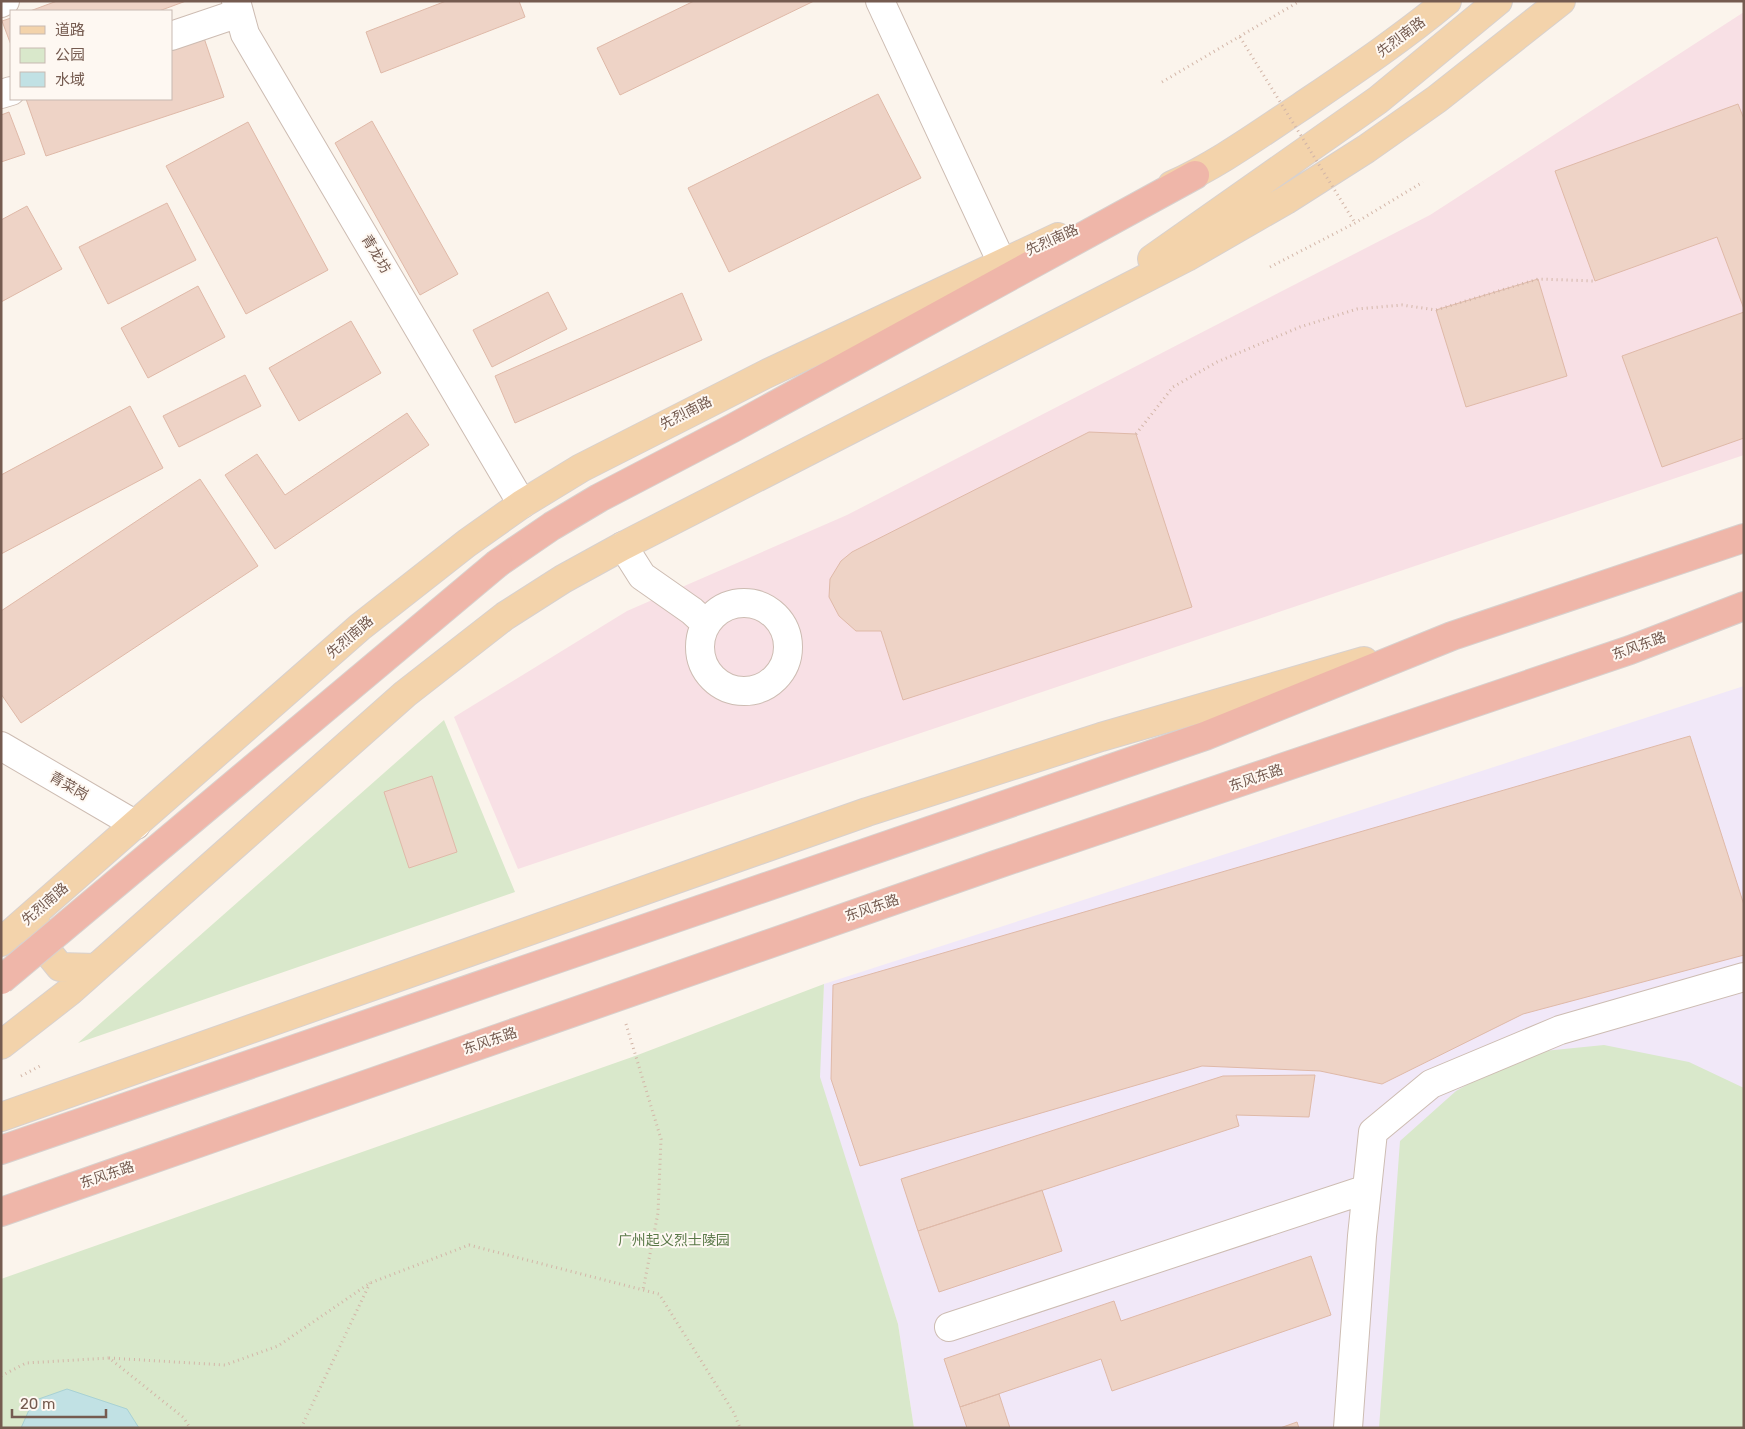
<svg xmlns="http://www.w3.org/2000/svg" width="1745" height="1429" font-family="Rubik,'Noto Sans SC',sans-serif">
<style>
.education{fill:#f1e8f8}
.medical{fill:#f8e0e5}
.green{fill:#d9e8cb}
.water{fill:#c1e1e4;stroke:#a8d1d4}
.building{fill:#eed3c6;stroke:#dfb9a8}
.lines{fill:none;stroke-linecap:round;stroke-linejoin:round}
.minor-casing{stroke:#cdbcb2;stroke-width:30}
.major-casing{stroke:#d8d1ce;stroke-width:30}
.highway-casing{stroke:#d8d1ce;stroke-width:30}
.path{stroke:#d3b6a8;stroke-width:3;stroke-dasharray:1 4;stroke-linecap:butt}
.minor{stroke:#fff;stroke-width:28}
.major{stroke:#f3d3ab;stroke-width:28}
.highway{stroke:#efb6a9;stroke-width:28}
.highway-bridge-casing{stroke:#d8d1ce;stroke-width:30;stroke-linecap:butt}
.path-bridge{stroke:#d3b6a8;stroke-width:3;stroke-dasharray:1 4;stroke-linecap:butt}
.highway-bridge{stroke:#efb6a9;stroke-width:28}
.labels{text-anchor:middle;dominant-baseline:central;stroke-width:4;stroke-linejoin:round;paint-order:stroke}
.street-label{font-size:14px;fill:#755b50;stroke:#fef8f2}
.park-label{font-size:14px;fill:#5b7949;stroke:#fef8f2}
</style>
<rect width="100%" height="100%" fill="#fbf4ec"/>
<path class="education" d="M1744,686V1428H914L898,1324L819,1077L824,984Z"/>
<path class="medical" d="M1744,12V455L518,869L454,717L627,611L847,515L1430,215Z"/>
<path class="green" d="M444,720L515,892L78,1043Z
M824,984L820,1077L898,1324L914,1428H1V1279L635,1056Z
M1604,1045L1689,1062L1744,1088V1428H1379L1400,1141L1456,1091L1524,1053Z"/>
<path class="water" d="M67,1389L127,1409L139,1428H21L33,1401Z"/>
<path class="building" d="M57,1H186L159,11H30Z
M446,1H519L525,17L381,73L366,32Z
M694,1H814L620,95L597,48Z
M11,18V45L2,21Z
M203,35L224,97L46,156L26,99H171V46Z
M878,94L921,178L729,272L688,188Z
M1738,104L1744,119V309L1717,237L1595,281L1555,171Z
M9,112L25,154L1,162V115Z
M372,121L458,274L420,295L335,143Z
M248,122L328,270L246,314L166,166Z
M167,203L196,260L108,304L79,247Z
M27,206L62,269L1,302V220Z
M1538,279L1567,376L1466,407L1436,310Z
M198,286L225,337L148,378L121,328Z
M548,292L567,329L492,367L473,330Z
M682,293L702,340L515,423L495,376Z
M1744,312V438L1662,467L1622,356Z
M351,321L381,373L299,421L269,368Z
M245,375L261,406L179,447L163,416Z
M130,406L163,468L1,554V475Z
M407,413L429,445L275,549L225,475L257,454L285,495Z
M1089,432L1136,434L1192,607L903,700L881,631H856L839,616L829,597L830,579L841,561L852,552Z
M200,479L258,566L21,723L1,694V611Z
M1690,736L1744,905V955L1523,1014L1382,1084L1320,1071L1202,1066L860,1166L831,1079L833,985Z
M432,776L457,852L409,868L384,792Z
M1315,1075L1309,1117L1236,1115L1239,1126L918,1231L901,1179L1223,1076Z
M1042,1190L1062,1251L939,1292L918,1231Z
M1311,1256L1331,1315L1112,1391L1101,1359L960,1407L944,1359L1114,1301L1121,1321Z
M999,1394L1010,1428H967L960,1407Z
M1297,1422L1299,1428H1280Z"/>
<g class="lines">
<g class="minor-casing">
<path id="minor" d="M236,1L245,34L522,504
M880,1L1002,263
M1,3L5,1
M171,36L239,13
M1,94L11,91
M623,546L642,576L692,611L706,624
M700 647a44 44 0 1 1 88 0a44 44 0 1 1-88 0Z
M1,746L136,825
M949,1327L1367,1189
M1348,1428L1362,1236L1373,1132L1431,1084L1560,1030L1744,977"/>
</g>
<g class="major-casing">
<path id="major" d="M1172,185C1217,165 1258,135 1299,108C1349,74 1400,40 1447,1
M1152,259L1378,100L1498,1
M36,924L34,935L60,967L96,968
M1,942L360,627L467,543L522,504L581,468L766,374L1058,237
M1,1045L69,992L405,694L505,616L563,579L623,546L1187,257L1286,200L1366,149L1437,99L1561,1
M1,1117L867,812L1101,737L1364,661"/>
</g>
<g class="highway-casing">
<path id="highway" d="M498,563L552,526L599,498L733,428L1195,175
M1,1150L1205,736L1452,636L1744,538
M1,1212L995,865L1630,650L1744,606"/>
</g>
<path class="path" d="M1162,82L1300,1
M1270,267L1355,223L1423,182
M1136,434L1173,387L1217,362L1300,327L1357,309L1402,305L1436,310L1538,279L1595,281
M626,1024L661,1139L658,1213L643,1290
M21,1076L40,1066
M109,1358L225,1365L278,1346L370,1283L469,1245L659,1294L734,1413L740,1428
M1,1376L26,1363L109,1358L184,1418L190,1428
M301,1428L370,1283"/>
<use href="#minor" class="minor"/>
<use href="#major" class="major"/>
<use href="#highway" class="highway"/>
<g class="highway-bridge-casing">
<path id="highway-bridge" d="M1,980L498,563"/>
</g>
<path class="path-bridge" d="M1240,37L1355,223"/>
<use href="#highway-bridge" class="highway-bridge"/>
</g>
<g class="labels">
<g class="street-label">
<text transform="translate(1401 37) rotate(-37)">先烈南路</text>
<text transform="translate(1052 240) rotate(-24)">先烈南路</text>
<text transform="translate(376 254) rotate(59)">青龙坊</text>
<text transform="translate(686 413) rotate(-27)">先烈南路</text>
<text transform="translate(350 637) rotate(-41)">先烈南路</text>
<text transform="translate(1639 646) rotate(-20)">东风东路</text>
<text transform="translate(1256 778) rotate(-19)">东风东路</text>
<text transform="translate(69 786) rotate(30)">青菜岗</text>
<text transform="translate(45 904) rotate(-41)">先烈南路</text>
<text transform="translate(872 908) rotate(-19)">东风东路</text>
<text transform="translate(490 1041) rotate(-19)">东风东路</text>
<text transform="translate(107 1175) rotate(-19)">东风东路</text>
</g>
<g class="park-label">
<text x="674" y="1240">广州起义烈士陵园</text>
</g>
</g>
<rect width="1745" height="1429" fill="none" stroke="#755b50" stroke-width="5"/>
<rect x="10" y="10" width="162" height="90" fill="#fef8f2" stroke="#c7b9b1"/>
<rect x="20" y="26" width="25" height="8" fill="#f3d3ab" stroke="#c7b9b1"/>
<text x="55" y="35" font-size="15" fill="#755b50">道路</text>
<rect x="20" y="48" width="25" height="15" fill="#d9e8cb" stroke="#c7b9b1"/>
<text x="55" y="60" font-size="15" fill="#755b50">公园</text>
<rect x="20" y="72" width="25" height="15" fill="#c1e1e4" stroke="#c7b9b1"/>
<text x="55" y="85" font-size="15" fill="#755b50">水域</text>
<path d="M12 1409v8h94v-8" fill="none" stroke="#755b50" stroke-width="2.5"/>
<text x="20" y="1409" font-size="15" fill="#755b50" stroke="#fef8f2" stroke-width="4" paint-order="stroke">20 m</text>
</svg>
